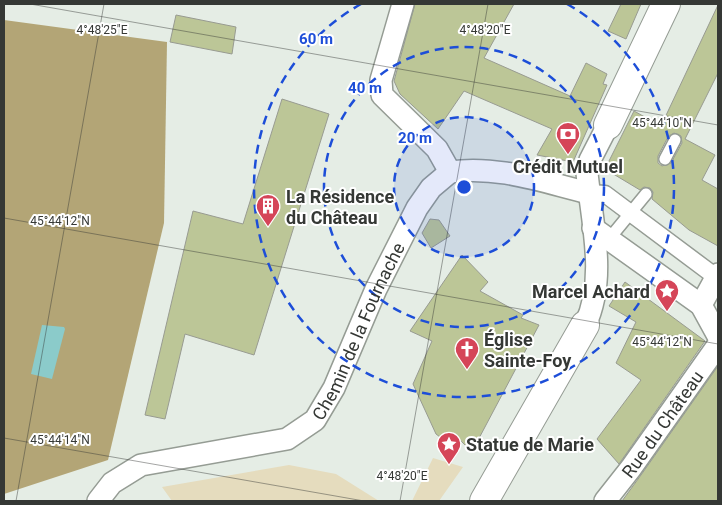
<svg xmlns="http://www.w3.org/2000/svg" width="722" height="505" font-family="Roboto,sans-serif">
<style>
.green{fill:#e5dcbe}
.forest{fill:#b3a576}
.water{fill:#8bcbca}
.building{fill:#bcc697;stroke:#989b91;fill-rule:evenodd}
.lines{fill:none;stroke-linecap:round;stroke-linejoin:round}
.service-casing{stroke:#959c94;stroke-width:14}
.pedestrian-casing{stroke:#959c94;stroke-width:19}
.minor-casing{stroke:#959c94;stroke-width:24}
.secondary-casing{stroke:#959c94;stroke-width:30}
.service{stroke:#fff;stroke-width:11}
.pedestrian{stroke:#fff;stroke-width:16}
.minor{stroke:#fff;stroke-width:21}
.secondary{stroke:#fff;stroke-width:28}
.ticks{fill:none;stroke:#353835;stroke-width:1;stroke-opacity:0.45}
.ring{fill:none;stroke:#1d4ed8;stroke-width:2.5;stroke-dasharray:9 6}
.labels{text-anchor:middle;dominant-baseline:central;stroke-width:4;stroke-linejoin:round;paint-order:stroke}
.poi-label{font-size:18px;font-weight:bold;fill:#353835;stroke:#fff;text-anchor:start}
.street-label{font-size:18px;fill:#353835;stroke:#fff}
.ticks-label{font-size:12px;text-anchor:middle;fill:#353835;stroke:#fff;stroke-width:4;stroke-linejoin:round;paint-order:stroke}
.centre{fill:#1d4ed8;stroke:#fff;stroke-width:2.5}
.ring-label{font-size:15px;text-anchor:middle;font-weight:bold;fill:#1d4ed8;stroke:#fff;stroke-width:4;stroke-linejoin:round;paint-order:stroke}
</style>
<rect width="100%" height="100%" fill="#e5ede5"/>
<path class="green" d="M433,458L463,467L439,501H412Z
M289,465L336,474L379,501H172L162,487Z"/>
<path class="forest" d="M4,20L167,42L164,223L108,460L4,494Z"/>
<path class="water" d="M42,325L64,327L65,329L52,379L31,374Z"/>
<path class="building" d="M415,4H514L484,58L570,96L586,63L607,74L603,84L607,85L573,162L537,155L552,129L464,91L438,129L400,94L394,81Z
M621,4H641L626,39L608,31Z
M718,5V73L685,139L715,155L702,180L718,189V246L689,230L652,199L653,192L650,188L644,187L640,190L605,169L634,111L661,126ZM674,133L681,136L682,143L671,163L662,166L658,163V156L668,137Z
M176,15L236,27L232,54L170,42Z
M282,99L329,114L254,355L185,334L165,419L145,415L193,211L243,224Z
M430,219L439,220L450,236L431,248L422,233Z
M462,255L488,282L480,291L523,315L521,318L539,325L477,442H474L467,447L460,440H444L436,434L413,384L432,341L410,331Z
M625,282L705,341L619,464L597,439L641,380L616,363L636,322L609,306Z
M718,366V501H622L641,475Z"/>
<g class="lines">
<g class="service-casing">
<path id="service" d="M665,159L675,140
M609,239L646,194"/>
</g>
<g class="pedestrian-casing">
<path id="pedestrian" d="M589,193L605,194L716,277"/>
</g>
<g class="minor-casing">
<g id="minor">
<path d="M403,4L381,80L382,95L437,149L450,172"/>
<path d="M450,172C498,165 543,182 589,193"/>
<path d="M593,228L701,305L718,336"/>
<path d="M701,305L718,274"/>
<path d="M585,325C607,279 592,223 587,173L590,160L608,125"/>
<path id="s1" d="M98,501L112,483L141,465L287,439L315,420L334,388L376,289L417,208L431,188L450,172"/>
<path id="s2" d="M605,501L631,468L718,345"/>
</g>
</g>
<g class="secondary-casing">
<path id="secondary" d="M608,125L666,4
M484,501L585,325"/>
</g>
<use href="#service" class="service"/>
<use href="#pedestrian" class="pedestrian"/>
<use href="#minor" class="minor"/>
<use href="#secondary" class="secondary"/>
</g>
<path class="ticks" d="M30,4L718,125M4,218L718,344M4,438L364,501M16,501L104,4M400,501L488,4"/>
<circle cx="464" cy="187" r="70" fill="#1d4ed8" fill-opacity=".12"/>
<g class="ring">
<circle cx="464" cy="187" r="70"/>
<circle cx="464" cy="187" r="140"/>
<path d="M567 4A210 210 0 1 1 361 4"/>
</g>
<defs>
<g id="bank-pin" transform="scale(1.25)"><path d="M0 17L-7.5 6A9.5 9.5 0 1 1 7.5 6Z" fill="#d54558" stroke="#fff"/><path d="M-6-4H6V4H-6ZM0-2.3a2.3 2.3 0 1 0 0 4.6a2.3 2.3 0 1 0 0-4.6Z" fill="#fff"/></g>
<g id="building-pin" transform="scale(1.25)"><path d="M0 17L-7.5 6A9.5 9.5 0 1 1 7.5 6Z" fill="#d54558" stroke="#fff"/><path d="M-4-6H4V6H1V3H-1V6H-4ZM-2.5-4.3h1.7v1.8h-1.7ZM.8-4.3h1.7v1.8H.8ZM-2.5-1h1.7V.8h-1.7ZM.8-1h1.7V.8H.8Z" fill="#fff"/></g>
<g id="sight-pin" transform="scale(1.25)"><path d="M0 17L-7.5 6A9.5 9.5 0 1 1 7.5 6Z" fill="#d54558" stroke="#fff"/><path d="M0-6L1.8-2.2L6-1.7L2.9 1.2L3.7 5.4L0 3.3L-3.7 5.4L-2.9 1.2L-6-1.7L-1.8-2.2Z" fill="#fff"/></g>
<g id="church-pin" transform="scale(1.25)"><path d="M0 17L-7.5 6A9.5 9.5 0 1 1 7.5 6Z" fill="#d54558" stroke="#fff"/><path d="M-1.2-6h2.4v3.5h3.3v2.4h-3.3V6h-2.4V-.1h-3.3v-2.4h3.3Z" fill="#fff"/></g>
</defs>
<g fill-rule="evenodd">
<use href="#bank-pin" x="568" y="134"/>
<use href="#building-pin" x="268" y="206"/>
<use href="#sight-pin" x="667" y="291"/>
<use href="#church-pin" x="467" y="349"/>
<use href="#sight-pin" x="449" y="444"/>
</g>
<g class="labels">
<g class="poi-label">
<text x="568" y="166" text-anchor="middle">Crédit Mutuel</text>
<text x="286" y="196">La Résidence<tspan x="286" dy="21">du Château</tspan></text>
<text x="650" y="291" text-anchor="end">Marcel Achard</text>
<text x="484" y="339">Église<tspan x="484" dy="21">Sainte-Foy</tspan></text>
<text x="466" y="444">Statue de Marie</text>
</g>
<g class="street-label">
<text stroke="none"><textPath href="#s1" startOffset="338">Chemin de la Fournache</textPath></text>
<text stroke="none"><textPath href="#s2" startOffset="96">Rue du Château</textPath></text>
</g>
</g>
<g class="ticks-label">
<text x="102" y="34">4°48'25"E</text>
<text x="485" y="34">4°48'20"E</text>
<text x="662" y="127">45°44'10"N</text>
<text x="60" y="225">45°44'12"N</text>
<text x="662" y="346">45°44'12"N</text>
<text x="60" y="444">45°44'14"N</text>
<text x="402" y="480">4°48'20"E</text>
</g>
<circle cx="464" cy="187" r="8" class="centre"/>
<g class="ring-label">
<text x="316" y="44">60 m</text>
<text x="365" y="93">40 m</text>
<text x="415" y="143">20 m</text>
</g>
<rect width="722" height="505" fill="none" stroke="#353835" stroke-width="10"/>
</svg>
